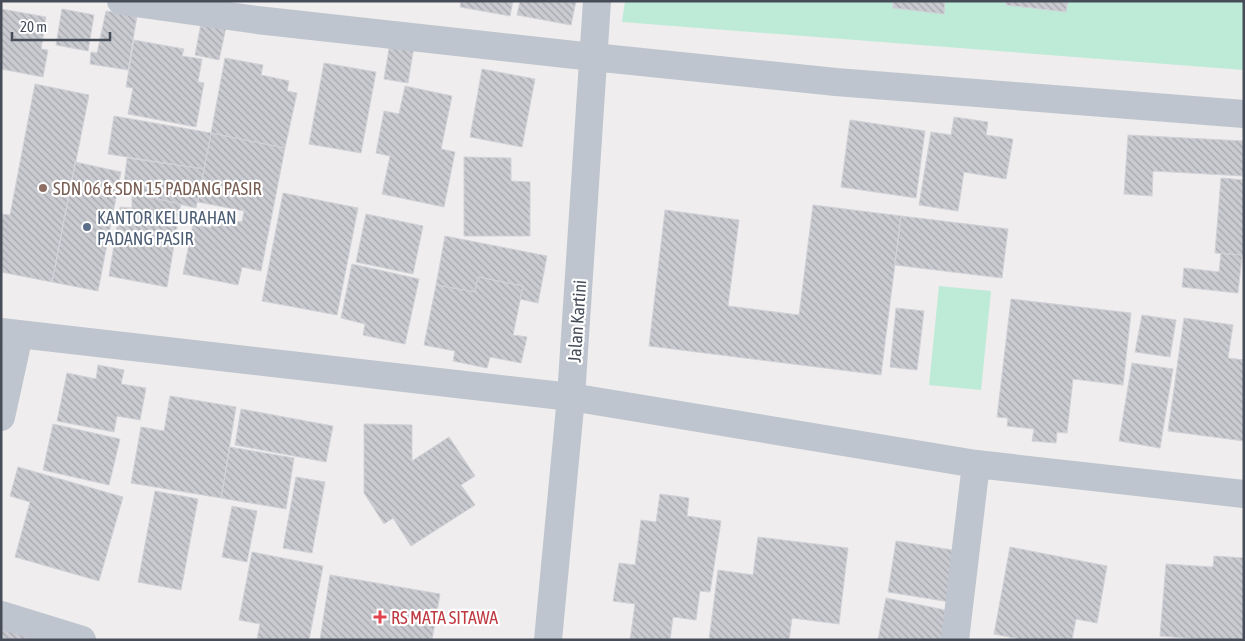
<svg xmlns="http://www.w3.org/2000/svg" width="1245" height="641" font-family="'Asap Condensed',sans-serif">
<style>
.park{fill:#bdebd7}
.building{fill:url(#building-back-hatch);stroke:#d1d2d8}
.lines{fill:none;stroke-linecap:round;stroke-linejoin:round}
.street{stroke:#bec5ce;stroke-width:28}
.education-dot{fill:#8d6e63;stroke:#fff;stroke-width:2}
.service-dot{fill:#5c6f8a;stroke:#fff;stroke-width:2}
.health-dot{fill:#e0444e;stroke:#fff;stroke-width:2}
.labels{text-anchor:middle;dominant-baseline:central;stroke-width:4.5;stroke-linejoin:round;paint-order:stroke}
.education-label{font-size:18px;fill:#785e54;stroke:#fff;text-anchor:start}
.service-label{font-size:18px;fill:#4e5e75;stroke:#fff;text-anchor:start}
.street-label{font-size:18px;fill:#464d59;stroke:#fff}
.health-label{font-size:18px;fill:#be3a42;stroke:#fff;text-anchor:start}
</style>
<defs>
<pattern id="building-back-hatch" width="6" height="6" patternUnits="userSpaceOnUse" patternTransform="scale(1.25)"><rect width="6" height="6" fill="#cacbd1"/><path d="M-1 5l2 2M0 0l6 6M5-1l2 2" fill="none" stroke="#a6a7ad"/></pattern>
</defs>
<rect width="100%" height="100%" fill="#efeded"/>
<path class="park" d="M625,1H1244V70L622,22Z
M939,286L991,291L981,390L929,385Z"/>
<path class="building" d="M461,1H513L510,16L460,7Z
M520,1H576L571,25L517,15Z
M893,1H945L944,14L893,8Z
M1006,1H1068L1066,12L1006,5Z
M1,9L46,17L41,49L48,50L43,77L1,69Z
M62,9L94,15L88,51L56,45Z
M106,11L137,16L128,70L90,64L91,52L97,53Z
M203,13L228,18L219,60L195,55Z
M391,36L415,40L408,83L384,79Z
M134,40L184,49L182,56L202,59L198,82L204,83L196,127L128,114L133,88L126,87Z
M225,58L263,65L261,75L289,81L287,91L297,93L285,148L211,133Z
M324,63L376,72L361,153L309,144Z
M482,69L535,79L522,147L470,137Z
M35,84L89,95L52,282L1,272V214L10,215Z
M405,86L452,96L441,149L455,152L444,207L382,194L390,156L376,153L384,111L399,114Z
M114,116L211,133L204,169L108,154Z
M954,117L988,122L986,135L1013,139L1006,179L964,172L958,211L919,205L931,132L951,135Z
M850,120L925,131L916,198L841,187Z
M211,133L285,148L261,271L242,267L238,285L183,274L193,224L211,228L213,217L242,222L244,211L198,202Z
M1128,135L1244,141V176L1153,171L1152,196L1124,194Z
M464,157L511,158V181L530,182V236H464Z
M127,158L204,169L196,208L123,191Z
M75,162L121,172L98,291L52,282Z
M1221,178L1244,180V255L1215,253Z
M132,193L181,204L167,287L109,276L120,207L132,208Z
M283,193L358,208L337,315L262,301Z
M813,205L901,216L881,375L649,346L665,210L739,220L728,306L799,315Z
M366,214L423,226L413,274L356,262Z
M901,216L1008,229L1002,278L895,265Z
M445,236L547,256L538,303L520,299L523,286L478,277L475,292L436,285Z
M1221,253L1242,255L1238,293L1182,287L1184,268L1219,272Z
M352,264L419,279L405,344L363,335L365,324L341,318Z
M478,277L523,286L513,335L527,337L521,363L490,357L487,368L453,361L455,351L424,345L436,285L475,292Z
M1011,299L1131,313L1123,385L1073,379L1067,433L1057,432L1056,443L1032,441L1034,429L1007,426L1008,418L997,417Z
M896,308L924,311L917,370L890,367Z
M1142,315L1176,320L1170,357L1135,352Z
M1184,318L1233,325L1228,358L1244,360V441L1168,431Z
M1132,363L1173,369L1160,448L1119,441Z
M98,365L124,370L121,384L146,388L140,420L117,416L114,432L57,421L67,373L96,379Z
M170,396L236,407L221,498L131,483L141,427L164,431Z
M241,409L333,426L326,462L235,445Z
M53,424L120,439L109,485L43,470Z
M364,424L412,425V461L449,437L475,476L461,485L475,505L411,546L393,518L384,524L364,493Z
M230,447L294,458L286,509L221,498Z
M18,467L123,497L99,581L15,557L30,502L10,496Z
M296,477L325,482L312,553L283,548Z
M155,491L198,499L181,590L138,582Z
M660,494L689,498L687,516L721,521L710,592L700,591L696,620L673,617L670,640H630L635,604L613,601L619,563L635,565L641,520L656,522Z
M232,506L257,511L247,562L222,557Z
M758,537L848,548L839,624L792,618L789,640H709L718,570L753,575Z
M896,541L959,551L950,602L888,592Z
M1010,547L1107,566L1097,623L1076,619L1072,640H1024L994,634Z
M252,552L323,566L309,640L257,639L260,624L239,620Z
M1214,556L1244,558V640H1210L1160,636L1166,564L1213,567Z
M330,575L440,594L432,640H320Z
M886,598L955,612L949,640H878Z
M1,626L48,640H1Z"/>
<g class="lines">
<path class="street" d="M121,1L257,20L593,57L836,82L1244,114
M1,332L571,397L976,464L1244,494
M1,417L19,335
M1,615L82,640
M548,640L571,397L597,1
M955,640L976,464"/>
</g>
<circle class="education-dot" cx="43" cy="188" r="5"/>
<circle class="service-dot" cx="87" cy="227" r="5"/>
<path class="health-dot" d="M377.5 609.5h5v5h5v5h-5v5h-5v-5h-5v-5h5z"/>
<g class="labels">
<g class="education-label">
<text x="53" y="188">SDN 06 &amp; SDN 15 PADANG PASIR</text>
</g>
<g class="service-label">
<text x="97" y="217">KANTOR KELURAHAN<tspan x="97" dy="21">PADANG PASIR</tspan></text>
</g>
<g class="street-label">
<text transform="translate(577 321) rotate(-86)">Jalan Kartini</text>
</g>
<g class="health-label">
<text x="391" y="617">RS MATA SITAWA</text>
</g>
</g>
<rect width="1245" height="641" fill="none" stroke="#464d59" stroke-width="5"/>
<path d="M12 32v8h98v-8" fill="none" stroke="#464d59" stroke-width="2.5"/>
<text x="20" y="32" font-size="15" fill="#464d59" stroke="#ffffff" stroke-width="4" paint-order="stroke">20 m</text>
</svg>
